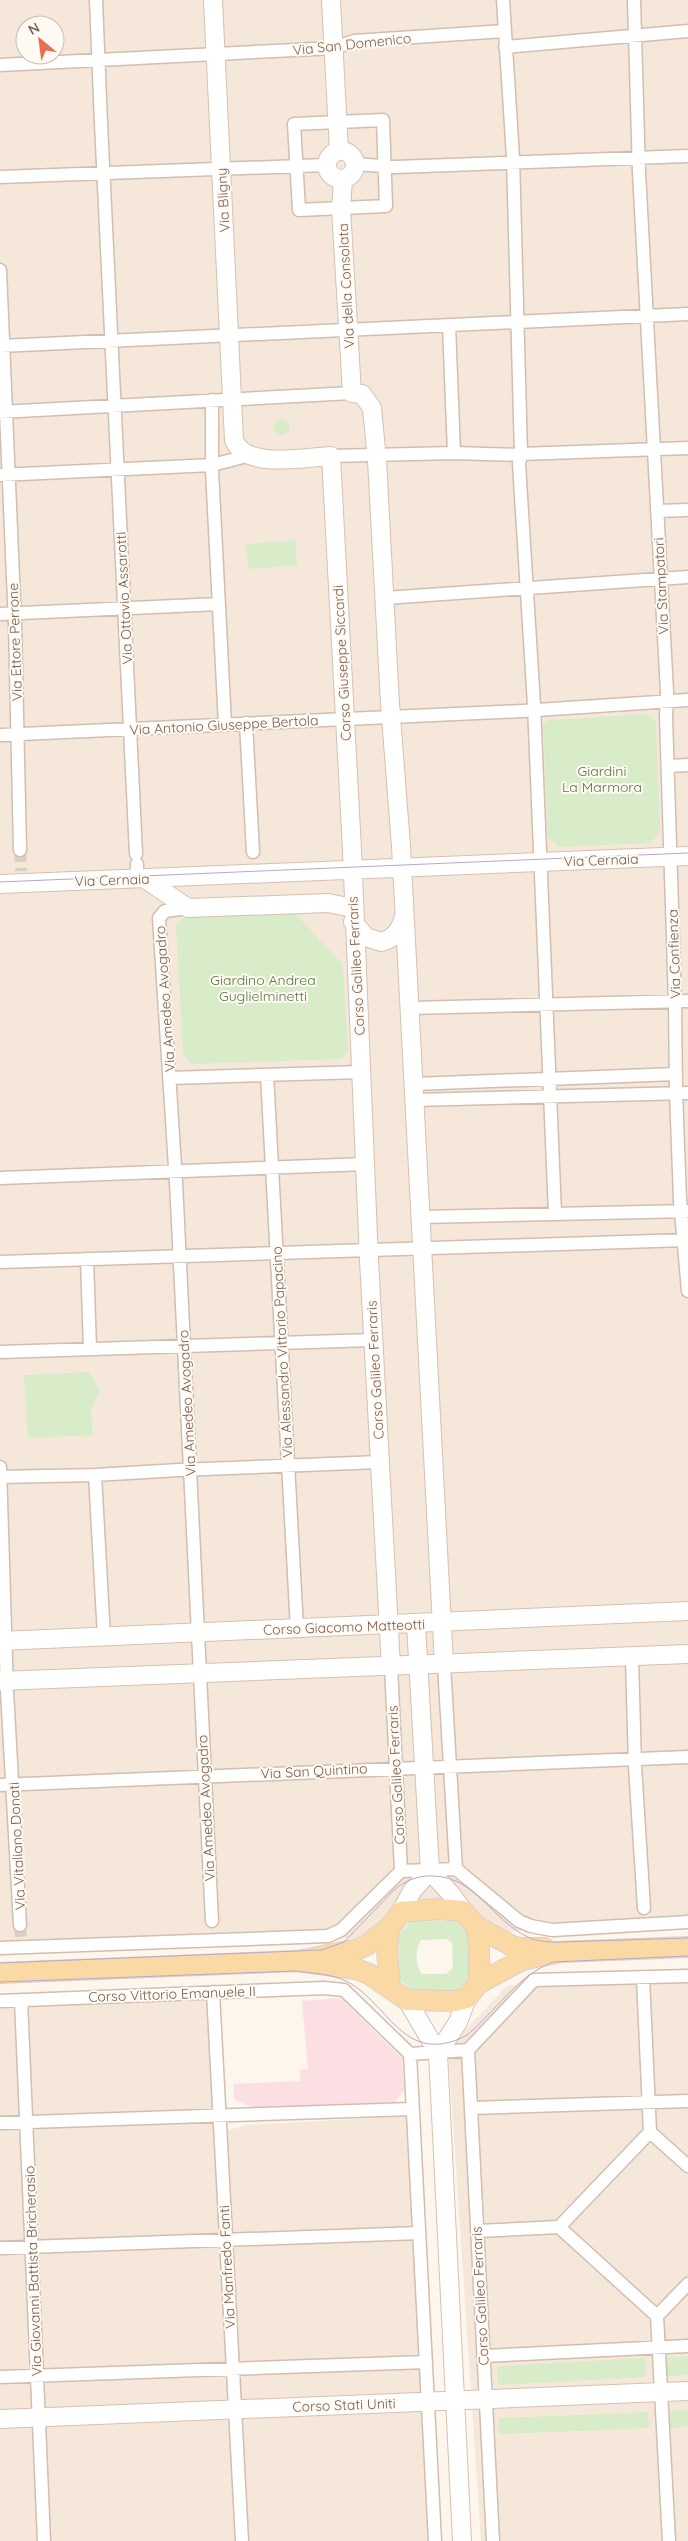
<svg xmlns="http://www.w3.org/2000/svg" width="688" height="2541" font-family="Quicksand,sans-serif">
<style>
.residential{fill:#f5e8da;fill-rule:evenodd}
.medical{fill:#fbdfe3}
.green{fill:#d8ecc9;fill-rule:evenodd}
.lines{fill:none;stroke-linecap:round;stroke-linejoin:round}
.street-tunnel{stroke:#dcd0c4;stroke-width:12;stroke-dasharray:12 6;stroke-linecap:butt}
.street-casing{stroke:#d1beb0;stroke-width:15}
.secondary-casing{stroke:#d6c0b0;stroke-width:20}
.primary-casing{stroke:#dad1cd;stroke-width:22}
.street{stroke:#fff;stroke-width:12}
.secondary{stroke:#fff;stroke-width:18}
.primary{stroke:#fbd9a5;stroke-width:20}
.tram{stroke:#b9a8c9;stroke-width:1}
.labels{text-anchor:middle;dominant-baseline:central;stroke-width:4;stroke-linejoin:round;paint-order:stroke}
.street-label{font-size:14px;fill:#7a5c4d;stroke:#fffaf3}
.park-label{font-size:14px;fill:#537a41;stroke:#fffaf3}
</style>
<rect width="100%" height="100%" fill="#fdf6ec"/>
<path class="residential" d="M0,0H688V1923L0,1954ZM25,25H55V55H25Z
M688,1980V2541H481L448,2048L507,1986Z
M208,1999L213,2125L226,2131L246,2125L414,2116L435,2541H0V2006Z"/>
<path class="medical" d="M340,1998L402,2058L404,2090L395,2102L308,2108L283,2106L251,2107L234,2099V2084L300,2081V2070L308,2069L302,2001Z"/>
<path class="green" d="M274 427a8 8 0 1 1 16 0a8 8 0 1 1-16 0Z
M295,540L297,565L248,569L246,544Z
M648,714L656,721L660,832L650,843L558,847L548,837L543,725L548,720Z
M295,913L343,965L348,1051L341,1059L192,1064L183,1055L176,925L185,917Z
M89,1372L100,1391L91,1409L93,1435L28,1438L24,1375Z
M455,1921L468,1933L470,1978L459,1990L413,1992L400,1980L398,1936L411,1922ZM447,1939L452,1943L453,1968L446,1974H422C415,1966 415,1948 421,1940Z
M688,2356V2375L665,2376L664,2358Z
M645,2358L646,2377L498,2385L497,2366Z
M688,2410V2427L669,2428L668,2411Z
M648,2412L649,2428L499,2434V2418Z"/>
<g class="lines">
<path class="street-tunnel" d="M20,850L21,871
M20,1925L21,1940"/>
<g class="street-casing">
<path id="street" d="M96,0C107,285 122,570 136,854
M503,0L513,157L521,455L519,464L534,705L555,1214
M634,0L639,172L667,692L666,717L675,1002L676,1092L680,1200L688,1291
M505,47L688,31
M0,65L334,48L354,41L505,31
M383,120L386,206L299,210L294,124Z
M355,164L396,167L688,156
M0,177L326,165
M0,270L15,625L20,850
M449,325L454,453
M0,346L688,314
M212,400V470L225,724
M0,412L352,393
M521,454L688,448
M331,456L454,453L521,455
M0,475L212,465L247,456
M657,511L688,510
M385,598L688,577
M0,614L219,604
M246,723L253,852
M0,735L522,711L688,700
M668,766L688,765
M137,864V879
M188,908L165,911L159,918L176,1182L212,1921
M410,1008L688,1001
M267,1075L297,1629
M170,1078L361,1072
M414,1084L676,1074
M415,1100L688,1093
M0,1178L366,1164
M421,1217L688,1211
M87,1259L90,1349
M0,1262L685,1240
M0,1352L373,1340
M0,1467L7,1691L20,1925
M95,1475L104,1637
M0,1477L95,1475L179,1470L379,1462
M632,1657L635,1766L644,1908
M444,1664L456,1869
M391,1667L401,1871
M0,1785L688,1757
M0,1948L328,1936L341,1930L401,1871L456,1869L519,1921L531,1926L552,1930L688,1922
M643,1978L650,2132
M213,1992L242,2541
M21,2000L44,2541
M0,2001L324,1988L344,1990L410,2054L468,2050L534,1980L688,1976
M468,2050L493,2541
M410,2054L435,2541
M471,2108L688,2101
M0,2123L412,2109
M650,2132L688,2166
M559,2227L650,2132
M477,2231L559,2227L657,2316
M0,2248L419,2233
M657,2316L669,2541
M657,2316L688,2284
M483,2356L688,2346
M0,2377L426,2362"/>
</g>
<g class="secondary-casing">
<path id="secondary" d="M213,0L234,440C245,470 305,457 331,456L352,850L369,1260L391,1667
M331,0L339,151
M327 165a14 14 0 1 1 28 0a14 14 0 1 1-28 0Z
M343,179L341,209L352,393L362,394L372,408L377,460L390,704L401,846L444,1664
M145,879L188,908L328,903L353,908
M0,884L688,856
M353,922L366,937L381,942C394,939 401,929 404,916
M416,1624L430,1871L451,1894L463,1911
M0,1641L688,1611
M0,1681L688,1654
M401,1912L412,1891L430,1871
M407,2000L438,2053L462,2541
M438,2053L458,2022L467,1998
M0,2419L688,2391"/>
</g>
<g class="primary-casing">
<path id="primary" d="M476,1926L516,1948H544
M298,1961L356,1969L369,1974L407,2000L454,2001L467,1998L479,1983V1947L476,1926L463,1911L438,1909L401,1912L389,1928L387,1950L390,1987
M0,1973L298,1961L358,1949L367,1945L389,1928
M479,1983L522,1960L560,1952L688,1947"/>
</g>
<use href="#street" class="street"/>
<use href="#secondary" class="secondary"/>
<use href="#primary" class="primary"/>
<path class="tram" d="M0,882L688,853
M0,1963L322,1950L344,1942L394,1890C405,1881 418,1875 433,1876C477,1877 492,1921 528,1937C538,1942 549,1942 559,1942L688,1938
M0,1982L295,1971C312,1973 333,1974 348,1982C388,2004 403,2062 459,2039C470,2035 477,2026 485,2018C506,1997 524,1973 553,1962L688,1956"/>
</g>
<g class="labels">
<g class="street-label">
<text transform="translate(352 44) rotate(-6)">Via San Domenico</text>
<text transform="translate(223 200) rotate(-93)">Via Bligny</text>
<text transform="translate(346 286) rotate(-93)">Via della Consolata</text>
<text transform="translate(661 586) rotate(-93)">Via Stampatori</text>
<text transform="translate(124 598) rotate(-93)">Via Ottavio Assarotti</text>
<text transform="translate(15 642) rotate(-92)">Via Ettore Perrone</text>
<text transform="translate(342 663) rotate(-93)">Corso Giuseppe Siccardi</text>
<text transform="translate(224 725) rotate(-3)">Via Antonio Giuseppe Bertola</text>
<text transform="translate(601 860) rotate(-2)">Via Cernaia</text>
<text transform="translate(112 880) rotate(-2)">Via Cernaia</text>
<text transform="translate(674 954) rotate(-92)">Via Confienza</text>
<text transform="translate(356 966) rotate(-93)">Corso Galileo Ferraris</text>
<text transform="translate(165 999) rotate(-94)">Via Amedeo Avogadro</text>
<text transform="translate(282 1352) rotate(-93)">Via Alessandro Vittorio Papacino</text>
<text transform="translate(375 1370) rotate(-93)">Corso Galileo Ferraris</text>
<text transform="translate(187 1403) rotate(-93)">Via Amedeo Avogadro</text>
<text transform="translate(344 1627) rotate(-2)">Corso Giacomo Matteotti</text>
<text transform="translate(314 1771) rotate(-3)">Via San Quintino</text>
<text transform="translate(396 1775) rotate(-93)">Corso Galileo Ferraris</text>
<text transform="translate(206 1808) rotate(-93)">Via Amedeo Avogadro</text>
<text transform="translate(17 1846) rotate(-93)">Via Vitaliano Donati</text>
<text transform="translate(172 1994) rotate(-2)">Corso Vittorio Emanuele II</text>
<text transform="translate(227 2267) rotate(-93)">Via Manfredo Fanti</text>
<text transform="translate(33 2271) rotate(-92)">Via Giovanni Battista Bricherasio</text>
<text transform="translate(480 2296) rotate(-93)">Corso Galileo Ferraris</text>
<text transform="translate(344 2405) rotate(-2)">Corso Stati Uniti</text>
</g>
<g class="park-label">
<text x="602" y="771">Giardini<tspan x="602" dy="16">La Marmora</tspan></text>
<text x="263" y="980">Giardino Andrea<tspan x="263" dy="16">Guglielminetti</tspan></text>
</g>
</g>
<g transform="translate(40 40) rotate(331)"><circle r="24" fill="#fffaf3" stroke="#cabbb1"/>
<path d="M0-4L9 19L0 12L-9 19Z" fill="#e76f51"/>
<text y="-8" font-size="14" font-weight="bold" text-anchor="middle" fill="#7a5c4d">N</text>
</g>
</svg>
